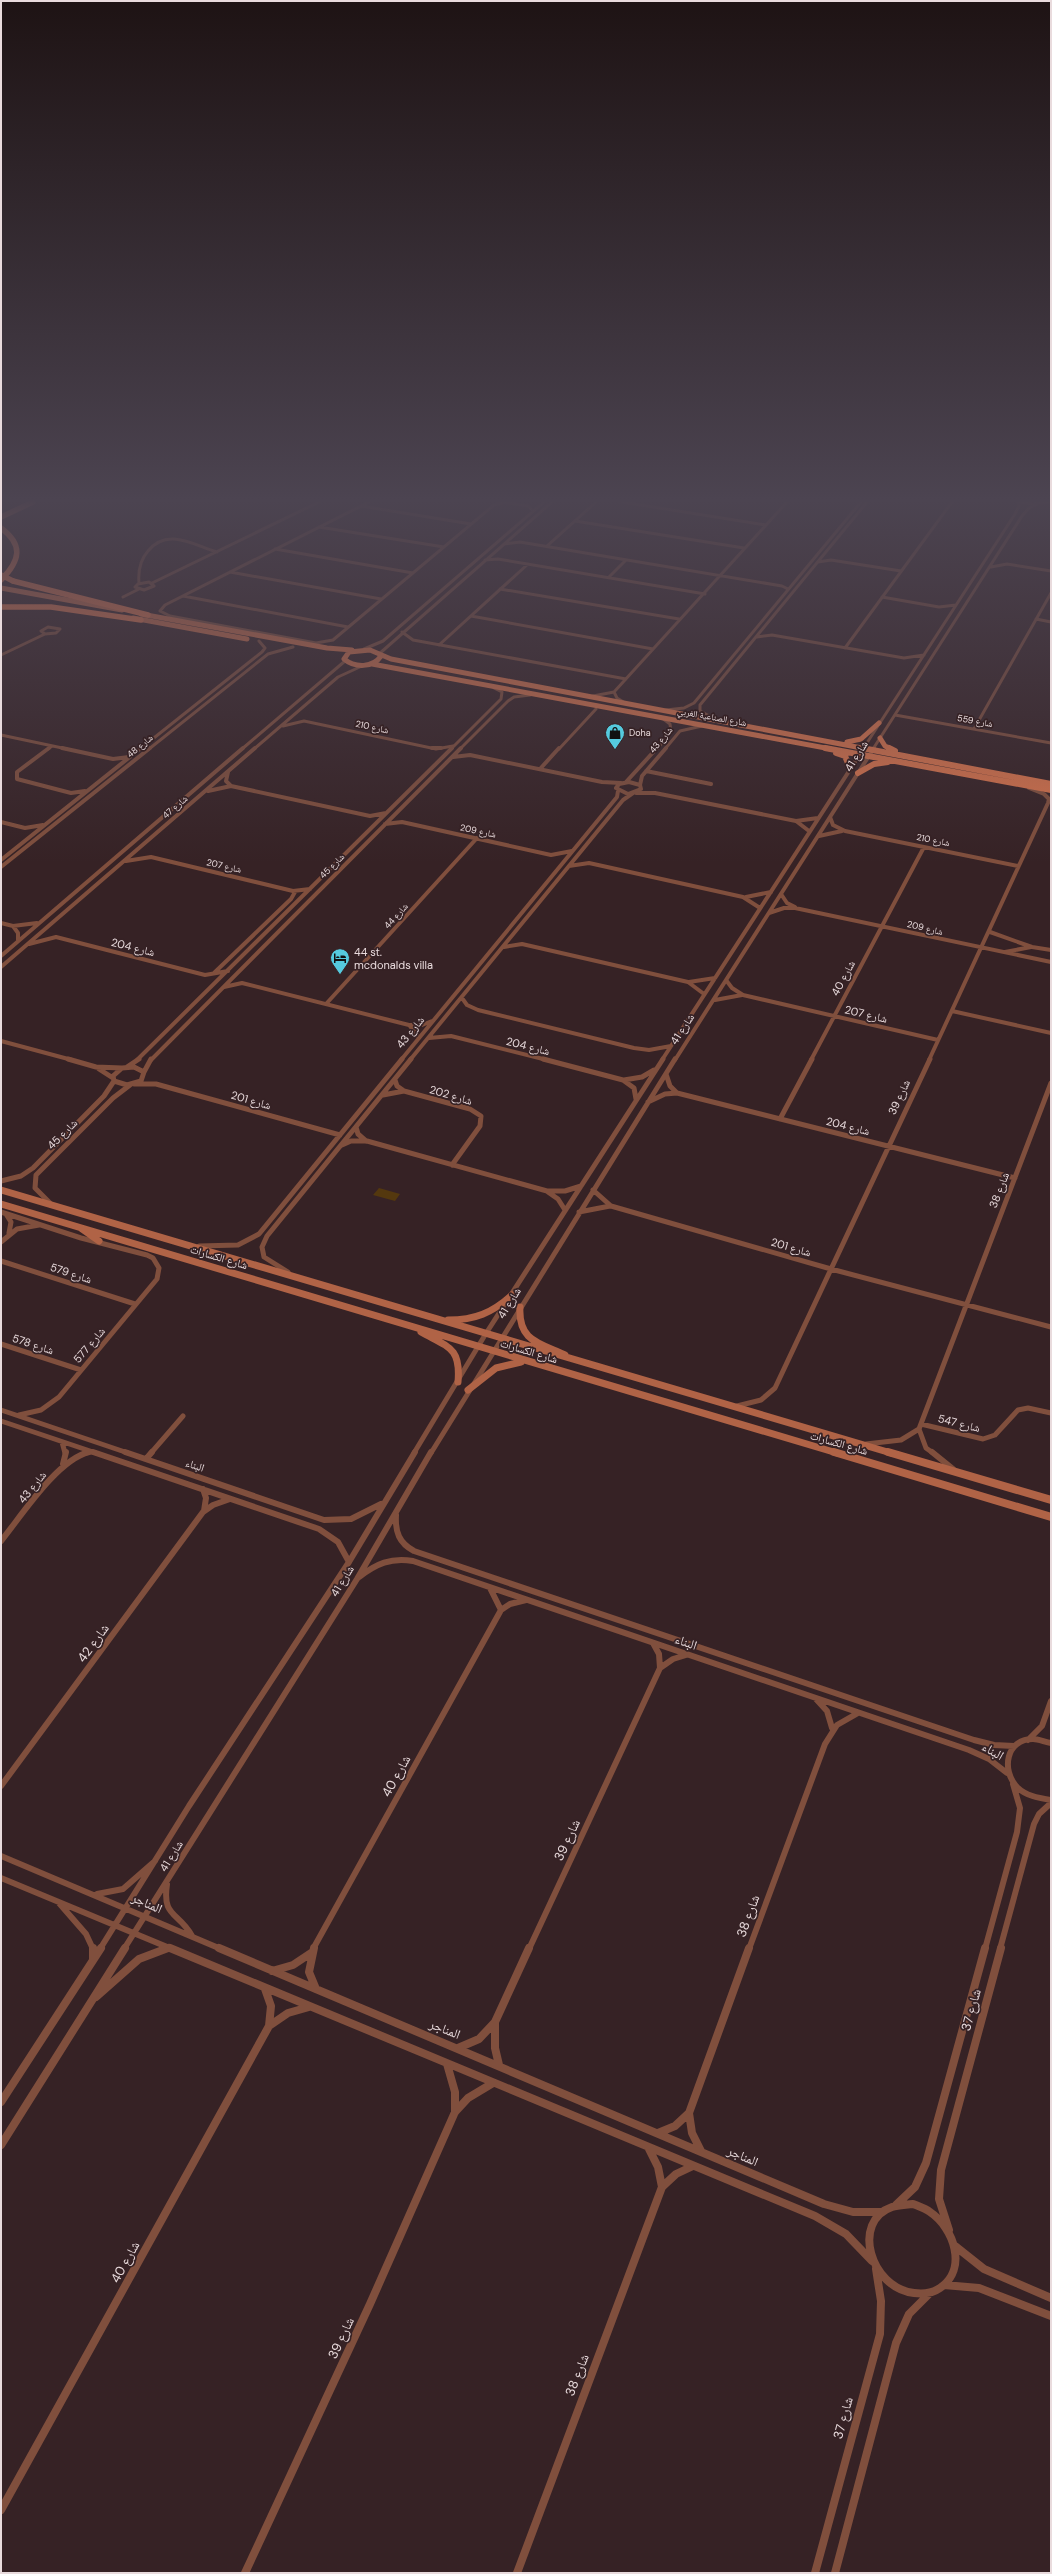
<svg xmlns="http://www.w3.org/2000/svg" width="1052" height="2574" font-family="'DM Sans','Noto Naskh Arabic',sans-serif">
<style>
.green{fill:#54380e}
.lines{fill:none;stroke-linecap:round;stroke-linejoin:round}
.street-far4{stroke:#804f3d;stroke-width:3}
.street-far3{stroke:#804f3d;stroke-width:4}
.street-far2{stroke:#804f3d;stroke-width:5}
.street-far1{stroke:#804f3d;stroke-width:6}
.street{stroke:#804f3d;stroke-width:8}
.secondary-far1{stroke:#b06346;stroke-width:7}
.secondary{stroke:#b06346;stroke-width:8}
.primary-far1{stroke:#d5724b;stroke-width:5}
.primary{stroke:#d5724b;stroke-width:6}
.highway{stroke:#f67f50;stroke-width:5.5}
.highway-bridge{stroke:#f67f50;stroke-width:5.5}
.labels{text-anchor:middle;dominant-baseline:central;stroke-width:3.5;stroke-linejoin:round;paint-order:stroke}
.far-street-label{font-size:9px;fill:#e9dbdd;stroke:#362225}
.far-poi-label{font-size:9px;fill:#e9dbdd;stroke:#362225;text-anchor:start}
.street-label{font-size:11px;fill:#e9dbdd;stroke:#362225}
.poi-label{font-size:11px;fill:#e9dbdd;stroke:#362225;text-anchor:start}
.near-street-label{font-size:13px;fill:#e9dbdd;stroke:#362225}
</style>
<rect width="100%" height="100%" fill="#362225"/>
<path class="green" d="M379,1188L400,1194L395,1201L373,1195Z"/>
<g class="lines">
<path class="street-far4" d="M369,502L165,605L160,611L170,616L316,643L333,640L494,505L506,502
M503,502L528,506L533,511
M622,502L766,525
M1020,502L1033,504L1044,502
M1043,503L1051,502
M361,506L471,524
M575,521L744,548
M319,527L444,547
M504,544L520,542L782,586L788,589
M547,546L596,502
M275,549L413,573
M485,560L498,559L705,594
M818,562L831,560L901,571
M991,567L1007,564L1051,571
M230,572L381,599
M609,577L626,560
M149,582L154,586L144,590L135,587L138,584Z
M139,583C138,571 140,560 148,551C167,527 194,545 217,552
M152,583L319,502
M500,589L679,619
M183,596L348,627
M123,597L139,589
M882,597L939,607L956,605
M471,616L653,649
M1036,619L1051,622
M48,627L60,629L56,633L45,634L41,631Z
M402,632L413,640L626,679
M757,637L772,635L904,658L924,655
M439,645L528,564
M845,648L952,502
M364,649L383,641L544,502
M379,654L552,502
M1,655L45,634
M614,692L617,698L625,703
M593,696L614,692L787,502
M666,710L684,708L694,703L861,502
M895,715L1051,743
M715,719L700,711V705L867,502
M283,726L304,721L436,749L453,746
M974,729L1051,593
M1,735L67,749
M48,749L52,746
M140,749L262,652L265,648L259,641
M149,749L268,654L293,647
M242,749L345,661
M254,749L338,677L362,666
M451,749L501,699L502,692L494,688
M460,749L508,701L514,697L530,695
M559,749L596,709
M657,749L671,732L670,724L662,718
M665,749L680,731L702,726
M863,749L1015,514L1019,506L1018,502
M873,749L1022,516L1029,508L1037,504"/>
<path class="street-far3" d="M49,748L17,772V779L71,793L85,791
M62,748L113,759L129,757
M432,748H441
M453,757L470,755L602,782L621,783
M540,769L559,748
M646,771L711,784
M228,772L226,781L231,786
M626,782L657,748
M629,782L640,785L641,789L628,794L616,788L619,784Z
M640,785L642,776L666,748
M208,791L231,786L370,816L386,813
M636,793H655L796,821L818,818
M830,817L833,825L845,831L1018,866
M796,821L809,831
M1,822L25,828L43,825
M385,824L402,822L551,855L572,851
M819,836L842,831
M1,860L141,748
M126,861L151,857L293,891L310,889
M569,866L589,863L743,897L760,908
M1,867L150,748
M781,894L787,903L795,907
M746,897L771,892
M769,913L784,908H795L1051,962
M1,923L13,926L37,923
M13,926L18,933V940
M990,932L1032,947L1051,950
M29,944L56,937L205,975L228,971
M504,947L522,944L688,982L704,994
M1005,952L1031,947
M1,956L243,748
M1,967L255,748
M214,973L291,899L295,892
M726,980L732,988L743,995L938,1040
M689,982L715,978
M224,987L242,983L409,1025H422L432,1021
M462,998L467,1005L478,1010L634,1048L649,1050L671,1046
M715,1000L742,995
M326,1004L477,838
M952,1011L1051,1033
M410,1026L419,1038
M429,1038L451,1036L547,1060
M1,1041L72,1060
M137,1060L452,748
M151,1060L461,748
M401,1060L617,797L618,791
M410,1060L623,800L633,793
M662,1060L864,748
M675,1060L874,748
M811,1060L924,847
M929,1060L1048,803L1049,799L1044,794L1029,788"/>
<path class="street-far2" d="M68,1059L96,1067L122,1068
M543,1059L623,1080L634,1088L636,1099
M127,1067L139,1059
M134,1067L144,1072L141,1081L127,1085L114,1081L113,1076L122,1068Z
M99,1069L113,1078
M144,1072L151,1059
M666,1074L670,1086L677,1093
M395,1080L397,1086L404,1091
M624,1080L642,1077L654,1070
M134,1084H156L340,1135
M383,1095L404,1091L470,1109L481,1116L480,1126L452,1165
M648,1102L665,1094L677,1093L1015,1178
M780,1119L812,1059
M356,1127L358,1134L366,1141
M342,1145L351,1141H367L547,1191H565L581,1186
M1,1181L21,1176L33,1168L104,1096L114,1081
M593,1190L611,1206L831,1269L1051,1327
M548,1192L558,1199L565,1210
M50,1203L35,1188L36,1175L113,1098L130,1085
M1,1212L81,1238L147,1255L153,1258L159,1268L157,1279L59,1397L41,1410L19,1415
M579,1212L610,1206
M6,1214L11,1222L9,1233
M1,1242L17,1229L39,1225
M199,1246L238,1245L259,1234L402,1059
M1,1261L135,1304
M288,1272L264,1257L262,1247L267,1236L411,1059
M1,1344L81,1370
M737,1406L761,1400L775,1388L930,1059
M1,1410L128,1453
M1,1421L96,1453
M921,1424L983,1439L995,1435L1018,1410L1028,1408L1051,1413
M62,1442L65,1453
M866,1444L901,1440L919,1429
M85,1453L90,1452
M151,1453L183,1416
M414,1453L485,1335L663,1059
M431,1453L675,1059
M933,1453L926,1448L919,1429L1051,1083"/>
<path class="street-far1" d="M93,1452L319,1529L338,1542L349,1562
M125,1452L324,1520L351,1519L381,1504
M932,1452L953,1469
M146,1459L152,1452
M63,1464L66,1452
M203,1489L206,1498L204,1511
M396,1515C395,1532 399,1543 414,1551L974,1740L994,1745L1014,1746
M1,1541C22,1515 57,1460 89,1452
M359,1577C376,1564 391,1557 413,1561L969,1750L989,1759L1007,1773
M490,1588L501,1610
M653,1643L659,1654L660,1668
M816,1699L827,1711L832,1728
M1028,1740L1042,1726L1051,1701
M1051,1743C1045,1742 1038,1739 1033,1739C1006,1739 1001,1770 1017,1787C1026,1796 1039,1798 1051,1800
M1,1786L203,1512L213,1505L230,1499
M1,1856L221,1949
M1,1878L172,1949
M167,1884C162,1918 178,1911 192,1936
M97,1894L123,1889L155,1861
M59,1903L86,1934L93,1949
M100,1949L189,1806L349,1562L415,1452
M124,1949L357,1579L431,1452
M165,1949L168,1948
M313,1949L501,1610L510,1604L526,1600
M529,1949L660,1668L673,1659L686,1655
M749,1949L825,1744L837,1725L858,1713
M985,1949L1017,1832L1020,1808L1013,1784
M1000,1949L1034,1824L1039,1814L1051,1803"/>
<path class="street" d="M93,1948V1959
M170,1948L815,2216L846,2234L872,2261
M219,1948L824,2204L853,2212H882
M314,1948L309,1972L316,1989
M272,1971L293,1965L311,1953
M96,1997L139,1959L168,1948
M495,2023V2048L499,2065
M269,2026L288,2013L309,2007
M458,2048L479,2039L495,2022L529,1948
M447,2064L455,2092V2112
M1,2102L101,1948
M689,2113L692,2133L701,2151
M658,2133L675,2126L689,2113L749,1948
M1,2145L125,1948
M649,2149L658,2167L662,2187
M913,2204C918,2206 925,2208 930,2212C954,2228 968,2269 940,2288C933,2293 922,2294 914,2293C870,2288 851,2221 892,2207C898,2205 906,2205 913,2204Z
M896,2205L915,2187L926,2163L985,1948
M949,2230L939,2199L941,2170L1001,1948
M955,2246L984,2269L1051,2298
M944,2285L979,2288L1051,2316
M1,2510L269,2026L271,2006L265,1989
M245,2573L370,2304L455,2112L468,2098L493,2083
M517,2573L662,2187L676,2174L693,2166
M815,2573L880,2334L881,2301L876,2269
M835,2573L896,2343L909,2314L930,2293"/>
<path class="secondary-far1" d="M1,1190L891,1453
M1,1204L837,1453
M82,1229L99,1241
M520,1307C518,1341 539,1343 565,1355
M448,1320C475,1320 492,1313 512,1295
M421,1332C448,1347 461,1347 458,1382
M468,1390L496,1368L521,1362"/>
<path class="secondary" d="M834,1452L1051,1517
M888,1452L1051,1500"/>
<path class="primary-far1" d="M1,588L122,610
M141,614L327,648L352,650
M133,618L247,639
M381,656C373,668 355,668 344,659L349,652L370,650L391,659L867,749
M372,664L831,749
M880,738L885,746L891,749
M847,742L861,739L879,723"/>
<path class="primary" d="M825,748L1051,790
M862,748L1051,784
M889,748L895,751
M836,753L845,756L850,768
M858,773L874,764L888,762"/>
<path class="highway" d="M1,517L33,502
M1,528C24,545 20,561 1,580
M13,581L148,615
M1,607H51L141,620"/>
<path class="highway-bridge" d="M1,575L13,581"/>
</g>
<linearGradient id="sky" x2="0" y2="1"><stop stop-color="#1e1314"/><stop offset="0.58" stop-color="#4c4451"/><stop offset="1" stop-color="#4c4451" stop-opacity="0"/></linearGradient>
<rect width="1052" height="862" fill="url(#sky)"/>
<defs>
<g id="shop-pin" transform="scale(1)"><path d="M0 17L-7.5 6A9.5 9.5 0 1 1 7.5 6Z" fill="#55cade" stroke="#362225"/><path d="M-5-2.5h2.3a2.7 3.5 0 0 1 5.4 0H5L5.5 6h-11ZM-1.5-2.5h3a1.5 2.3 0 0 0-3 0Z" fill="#111"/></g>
<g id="hotel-pin" transform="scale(1)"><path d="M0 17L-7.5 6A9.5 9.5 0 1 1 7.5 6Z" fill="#55cade" stroke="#362225"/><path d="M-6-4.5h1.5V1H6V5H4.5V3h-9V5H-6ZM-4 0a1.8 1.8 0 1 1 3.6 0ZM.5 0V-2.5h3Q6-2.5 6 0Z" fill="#111"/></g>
</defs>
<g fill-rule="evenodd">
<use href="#shop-pin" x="615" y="733"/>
<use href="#hotel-pin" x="340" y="958"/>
</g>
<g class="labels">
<g class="far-street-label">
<text transform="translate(712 717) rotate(10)">شارع الصناعية الغربي</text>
<text transform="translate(975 721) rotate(10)">شارع 559</text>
<text transform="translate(372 727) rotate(12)">شارع 210</text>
<text transform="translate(661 740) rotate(-50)">شارع 43</text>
<text transform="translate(140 746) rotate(-39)">شارع 48</text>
<text transform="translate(175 807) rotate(-41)">شارع 47</text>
<text transform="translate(478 831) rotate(12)">شارع 209</text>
<text transform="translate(933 840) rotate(11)">شارع 210</text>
<text transform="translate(224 866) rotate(13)">شارع 207</text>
<text transform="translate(332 866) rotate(-45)">شارع 45</text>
<text transform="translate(396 916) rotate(-48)">شارع 44</text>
<text transform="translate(925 928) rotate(13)">شارع 209</text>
</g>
<g class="far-poi-label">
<text x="629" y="733">Doha</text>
</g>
<g class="street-label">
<text transform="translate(856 756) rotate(-58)">شارع 41</text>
<text transform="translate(133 947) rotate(14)">شارع 204</text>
<text transform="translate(843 978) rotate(-62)">شارع 40</text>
<text transform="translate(866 1014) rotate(13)">شارع 207</text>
<text transform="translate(682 1029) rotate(-57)">شارع 41</text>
<text transform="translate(410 1032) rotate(-51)">شارع 43</text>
<text transform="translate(528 1046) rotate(14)">شارع 204</text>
<text transform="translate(451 1095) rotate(16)">شارع 202</text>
<text transform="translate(899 1097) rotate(-65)">شارع 39</text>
<text transform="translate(251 1100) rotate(16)">شارع 201</text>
<text transform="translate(848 1126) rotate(14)">شارع 204</text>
<text transform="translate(62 1134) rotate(-45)">شارع 45</text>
<text transform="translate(999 1190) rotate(-69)">شارع 38</text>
<text transform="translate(791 1247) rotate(16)">شارع 201</text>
<text transform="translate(219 1257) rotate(17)">شارع الكسارات</text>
<text transform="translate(71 1273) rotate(18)">شارع 579</text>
<text transform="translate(509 1303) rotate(-58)">شارع 41</text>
<text transform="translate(33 1344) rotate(18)">شارع 578</text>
<text transform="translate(89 1345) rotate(-50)">شارع 577</text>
<text transform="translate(529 1351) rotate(17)">شارع الكسارات</text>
<text transform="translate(959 1423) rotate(14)">شارع 547</text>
<text transform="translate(839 1443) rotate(16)">شارع الكسارات</text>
<text transform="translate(195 1465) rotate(19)">البناء</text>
<text transform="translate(32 1487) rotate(-51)">شارع 43</text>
<text transform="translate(342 1581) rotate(-58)">شارع 41</text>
<text transform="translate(171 1856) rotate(-58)">شارع 41</text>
</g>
<g class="poi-label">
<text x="354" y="952">44 st.<tspan x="354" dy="13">mcdonalds villa</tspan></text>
</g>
<g class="near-street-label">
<text transform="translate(686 1642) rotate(19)">البناء</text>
<text transform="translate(93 1643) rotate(-54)">شارع 42</text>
<text transform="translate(993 1751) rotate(31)">البناء</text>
<text transform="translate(396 1776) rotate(-61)">شارع 40</text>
<text transform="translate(567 1840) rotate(-65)">شارع 39</text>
<text transform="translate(147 1903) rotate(24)">المناجر</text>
<text transform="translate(748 1916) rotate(-70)">شارع 38</text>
<text transform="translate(971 2010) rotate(-75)">شارع 37</text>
<text transform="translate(445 2029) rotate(22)">المناجر</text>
<text transform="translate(743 2156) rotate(23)">المناجر</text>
<text transform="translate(125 2262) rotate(-61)">شارع 40</text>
<text transform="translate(341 2338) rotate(-65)">شارع 39</text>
<text transform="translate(577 2375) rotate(-69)">شارع 38</text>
<text transform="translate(843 2418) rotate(-75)">شارع 37</text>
</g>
</g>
<rect width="1052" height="2574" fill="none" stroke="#e9dbdd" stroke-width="4"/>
</svg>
